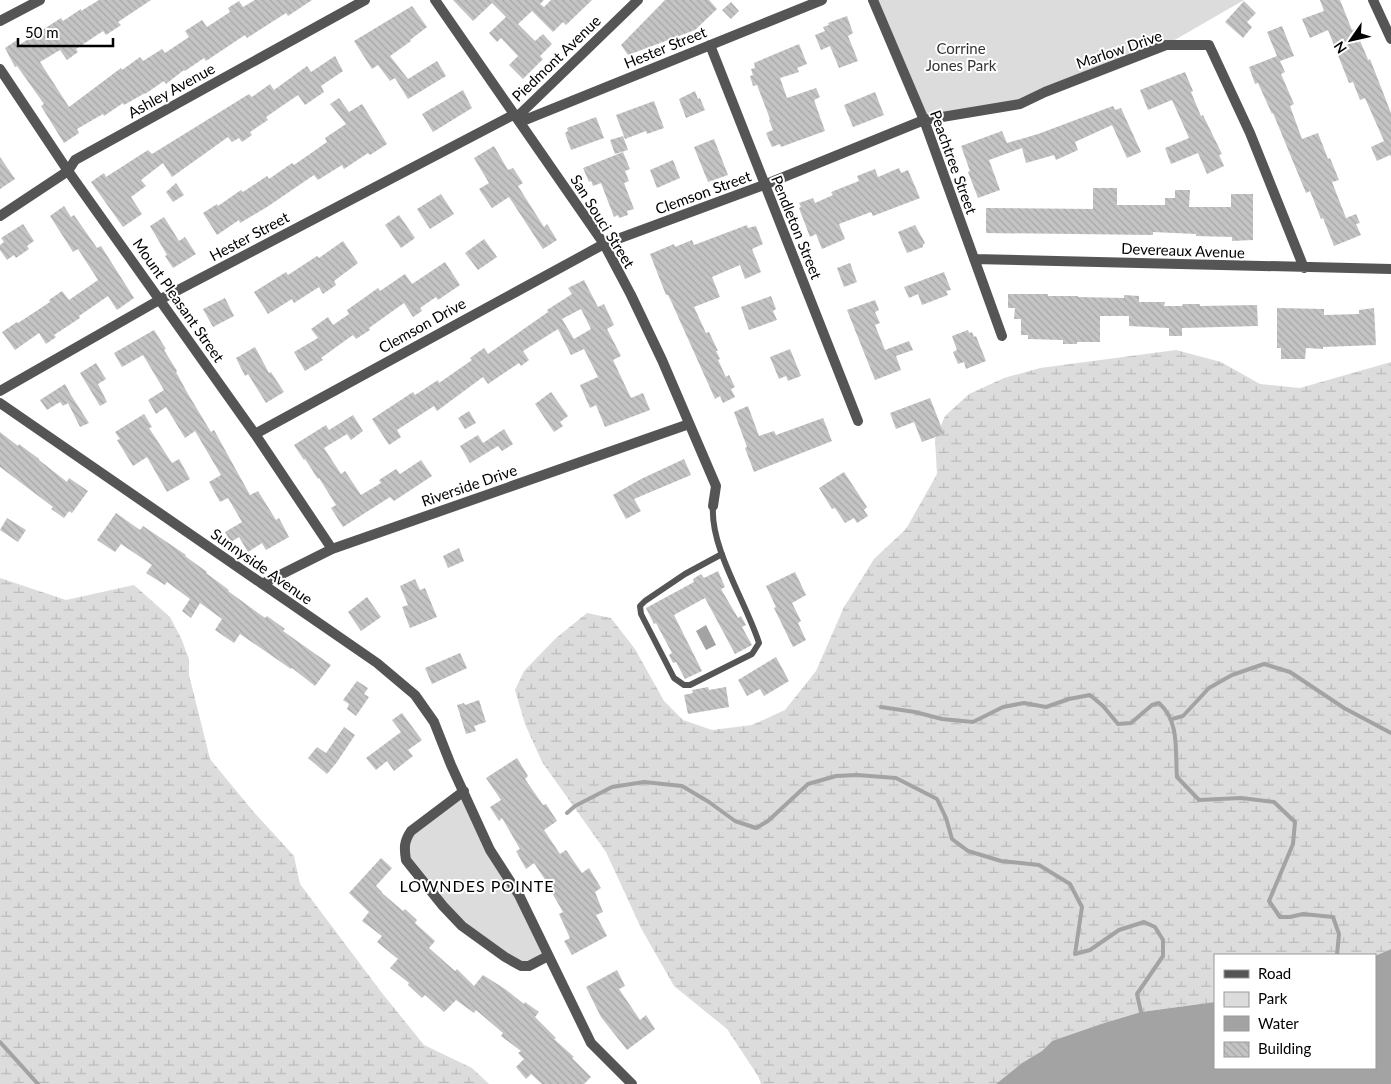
<svg xmlns="http://www.w3.org/2000/svg" width="1391" height="1084" font-family="Lato,sans-serif">
<style>
.green{fill:#dcdcdc}
.wetland{fill:url(#wetland-marsh)}
.water{fill:#a3a3a3}
.lines{fill:none;stroke-linecap:round;stroke-linejoin:round}
.stream{stroke:#a3a3a3;stroke-width:4}
.building{fill:url(#building-back-hatch);fill-rule:evenodd}
.lane{stroke:#555;stroke-width:6}
.street{stroke:#555;stroke-width:10}
.labels{text-anchor:middle;dominant-baseline:central;stroke-width:4;stroke-linejoin:round;paint-order:stroke}
.street-label{font-size:15px;fill:#000;stroke:#fff}
.park-label{font-size:15px;fill:#333;stroke:#fff}
.neighbourhood-label{font-size:16px;letter-spacing:1px;fill:#000;stroke:#fff}
</style>
<defs>
<pattern id="wetland-marsh" width="20" height="14" patternUnits="userSpaceOnUse" patternTransform="scale(1.25)"><rect width="20" height="14" fill="#dcdcdc"/><path d="M1 5h8M5 5V1M11 12h8M15 12V8" fill="none" stroke="#bbb"/></pattern>
<pattern id="building-back-hatch" width="6" height="6" patternUnits="userSpaceOnUse" patternTransform="scale(1.25)"><rect width="6" height="6" fill="#c4c4c4"/><path d="M-1 5l2 2M0 0l6 6M5-1l2 2" fill="none" stroke="#a7a7a7"/></pattern>
</defs>
<rect width="100%" height="100%" fill="#fff"/>
<path class="green" d="M873,0H1244L1166,45L1020,104L924,120Z
M464,791L548,956L529,966L462,926L406,860L411,831Z"/>
<path class="wetland" d="M1176,350L1221,362L1260,384L1300,388L1391,362V949L1375,956L1215,955V1002L1141,1012L1101,1024L1052,1041L1042,1051L1022,1063L996,1084H761L758,1076L727,1029L674,986L641,928L606,852L542,762L525,724L515,690L524,671L556,638L587,613L611,618L635,649L664,701L683,720L712,730L752,725L785,710L816,671L844,607L874,559L906,529L937,474L935,439L945,416L969,394L1004,378L1040,368Z
M0,578L66,600L134,585L170,617L181,638L189,659V675L210,759L252,810L294,856L300,884L382,993L424,1045L472,1068L489,1084H0Z"/>
<path class="water" d="M706,625L716,645L706,650L696,631Z
M1391,949V1084H996L1022,1063L1042,1051L1052,1041L1101,1024L1141,1012L1215,1002V1068H1375V956Z"/>
<g class="lines">
<path class="stream" d="M881,707L915,712L942,719L973,722L1003,707L1024,703L1046,707L1069,699L1090,695L1103,706L1118,724L1131,723L1152,705L1159,703C1180,722 1175,751 1177,777L1199,800L1241,798L1274,802L1295,822L1293,844L1269,901L1280,917H1290L1303,914L1333,917L1339,934L1337,955
M1172,719L1183,716L1209,688L1232,675L1264,664L1290,672L1344,708L1391,733
M567,813L575,806L612,787L644,782L682,786L709,802L735,821L756,828L768,821L808,784L836,776L857,775L896,778L937,799L946,818L952,839L968,851L1001,861L1039,865L1070,884L1082,907L1075,954L1090,950L1119,930L1144,922L1155,927L1163,940V956L1137,994L1141,1012
M0,1042L38,1084"/>
</g>
<path class="building" d="M99,0H151L118,22L121,25L106,35L103,31L76,49L78,52L67,60L60,50L40,62L69,107L121,68L122,70L140,57L143,61L162,49L165,53L189,37L185,31L202,20L207,27L230,12L228,8L239,1L243,7L255,0H312L288,16L286,13L247,38L245,35L206,61L204,58L185,71L184,70L166,84L164,81L145,94V93L124,105L123,103L104,116L103,114L77,129L79,133L64,143L41,106L44,104L17,66L15,67L5,48L17,40L19,45L61,18L63,21L81,9V11Z
M453,0H544L540,4L544,7L551,0H592L566,25L563,22L553,32L532,11L518,24L535,41L543,34L552,44L540,56L543,59L523,79L509,65L518,56L501,38L497,42L489,33L506,17L492,3L473,21Z
M665,0H709L717,9L695,30L628,55L621,45Z
M1320,0H1340L1352,30L1355,29L1367,57L1368,60L1370,59L1391,113V157L1390,155L1377,161L1371,147L1384,141L1365,98L1360,100L1353,82L1349,83L1328,30L1310,38L1302,19L1324,11Z
M1244,1L1256,13L1247,22L1252,27L1243,38L1225,22Z
M731,2L739,11L731,19L722,10Z
M412,6L427,27L410,40L411,41L390,56L408,79L437,61L446,76L408,99L395,78L390,81L378,65L372,69L354,41Z
M847,16L853,33L848,36L858,61L839,68L830,46L821,50L815,35L825,31L823,27L829,25L828,23Z
M1282,26L1294,56L1280,61L1285,72L1281,74L1294,104L1290,106L1302,139L1318,133L1328,159L1330,158L1339,180L1332,182L1346,218L1356,214L1360,223L1356,224L1361,235L1334,246L1323,218L1321,219L1310,191L1306,193L1273,113L1272,114L1258,83L1255,84L1249,67L1277,56L1267,32Z
M799,44L807,64L797,68L799,72L780,78L787,98L816,88L820,97L814,100L825,131L781,147L780,144L772,147L766,133L773,130L769,120L770,119L757,85L753,86L750,76L753,75L751,69L755,68L754,63Z
M335,56L343,71L321,86L324,92L305,105L298,95L266,117L268,120L250,132L252,135L242,142L239,138L232,142L228,137L172,177L163,163L141,180L146,186L131,197L142,214L123,227L91,182L104,173L106,177L148,150L152,154L249,94L252,97L270,84L274,90L307,66L311,72Z
M1185,72L1193,91L1191,92L1201,116L1203,115L1222,154L1219,155L1224,166L1207,174L1198,153L1171,164L1165,148L1189,138L1172,100L1148,110L1140,90Z
M463,90L472,108L433,132L422,114Z
M695,91L698,99L700,98L705,110L686,118L679,99Z
M875,92L884,115L853,127L844,105Z
M339,98L349,112L362,104L387,144L370,155L368,153L344,169L342,165L318,180L314,175L267,207L240,223L239,220L217,235L203,213L217,204L218,206L241,190L243,192L267,176L269,179L292,163L294,165L327,142L325,138L346,124L330,104Z
M654,101L664,128L647,134L646,131L625,139L616,115Z
M1113,106L1115,110L1121,108L1141,152L1127,158L1112,125L1075,142L1078,150L1056,160L1054,155L1026,163L1022,148L989,160L1000,190L978,198L968,172L970,171L961,146L1002,131L1007,143L1038,134Z
M596,117L604,138L571,150L565,133L568,131L567,128Z
M623,136L628,150L615,154L610,140Z
M714,139L728,175L708,182L694,147Z
M494,146L508,170L513,168L523,183L518,186L544,227L547,224L557,240L543,249L509,197L492,208L479,189L489,183L474,158Z
M623,152L630,169L625,171L629,181L624,183L634,209L627,211L628,215L619,218L618,215L614,217L601,183L593,186L591,181L589,182L583,168Z
M0,157L15,179L0,189Z
M673,160L680,178L657,188L650,170Z
M899,168L901,173L908,170L920,198L873,216L871,212L839,224L845,239L822,249L816,234L810,237L799,208L801,207L799,203L813,198L815,203L833,195L831,192L859,181L857,176L875,169L878,177Z
M176,183L184,195L173,202L166,192Z
M1093,188H1117V205H1165V198H1175V190H1190L1189,207H1231V194H1253V240L1232,241V237L1196,236V234L1153,232V235L986,233V208L1093,209Z
M441,194L454,214L430,229L417,209Z
M64,206L71,217L74,215L97,248L101,246L134,298L117,310L108,296L79,316L80,318L54,335L56,337L46,344L39,333L15,350L2,332L17,322L18,323L50,302L49,300L62,291L69,300L98,280L78,249L73,252L50,216Z
M399,215L415,238L401,248L385,225Z
M164,217L179,241L185,237L196,254L173,268L165,256L167,255L150,226Z
M23,224L34,241L27,246L29,249L16,258L14,255L7,260L0,250V245L4,242L1,238Z
M747,225L748,228L756,226L763,244L752,249L761,272L745,279L740,265L712,277L720,297L694,307L706,333L709,332L718,351H716L720,359L718,360L726,377L729,375L735,387L731,389L735,397L723,403L720,396L715,399L671,301L668,295H666L650,254L674,244L675,247L692,240L694,245Z
M915,225L925,243L923,245V247L907,253L898,232Z
M484,239L497,257L478,270L465,253Z
M343,241L358,263L334,281L336,285L323,294L319,287L294,303L292,299L268,314L254,292L286,272L288,275L317,256L319,258Z
M445,262L460,285L438,300L436,297L420,308L422,311L413,317L404,303L369,328L370,330L356,339L353,335L321,358L323,360L305,371L294,352L318,338L311,329L328,317L333,325L349,314L347,310L378,288L380,291L405,274L412,284Z
M850,263L857,282L844,287L837,268Z
M944,272L951,290L946,291L948,295L922,305L918,294L909,298L904,287Z
M584,280L598,307L604,304L614,325L607,329L621,356L613,360L631,398L643,393L650,410L605,427L596,405L590,408L580,385L598,377L584,349L571,355L558,329L523,351L529,360L521,366L519,363L488,384L483,377L437,411L434,406L397,430L401,437L389,445L372,419L413,392L415,395L438,380L439,383L472,360L470,358L484,348L488,354L548,312L547,310L572,294L568,288ZM581,309L591,329L574,339L562,319Z
M1008,294H1048V296H1078V297L1124,298V295L1139,296V302H1165L1164,306H1182L1183,304H1200V306L1257,305L1258,326L1182,328V336H1169V328L1129,326V316H1100V342H1077V344H1063V340L1028,339V335H1021V319H1014L1015,308H1008Z
M771,296L776,309L773,311L777,320L749,330L741,307Z
M225,298L234,316L213,327L203,309Z
M875,300L879,310L875,312L880,323L875,325L885,350L909,341L913,350L896,356L901,370L875,380L847,310Z
M1277,308L1324,309V315L1359,314V310L1374,308L1376,345L1323,347V349L1306,348L1305,359H1281V348H1277Z
M154,330L166,349L164,350L177,371L176,372L188,394L211,432L214,430L250,495L258,491L276,520L279,518L289,537L266,550L262,543L248,552L239,537L231,542L225,532L242,522L228,498L220,502L209,482L221,475L195,431L185,438L166,407L156,414L148,400L164,390L143,355L122,367L114,353Z
M968,330L969,333L972,332L974,337L976,336L986,361L966,369L964,362L958,364L953,352L957,350L952,336Z
M255,347L269,373L271,372L284,392L266,403L248,374L245,376L236,358Z
M790,349L801,376L788,381L786,376L779,379L770,357Z
M96,363L106,379L98,384L107,402L100,406L80,373Z
M65,384L71,395L89,423L80,427L68,403L63,406L60,402L47,410L40,400Z
M551,392L568,416L560,422L563,426L554,432L535,404Z
M930,398L944,434L922,442L914,422L896,429L890,413Z
M748,406L759,436L774,431L776,435L823,418L832,441L754,472L745,448L747,447L734,412Z
M469,411L476,423L465,429L458,418Z
M144,414L152,427L149,428L168,457L172,463L179,459L190,479L167,492L147,457L133,466L117,440L120,439L115,432Z
M353,415L363,431L351,440L347,434L324,448L341,474L345,471L361,495L381,483L379,480L396,469L400,474L421,460L432,476L394,501L390,497L343,527L331,508L336,505L319,478L318,479L305,459L304,460L294,445L326,425L329,430Z
M504,429L513,444L502,451L498,446L470,463L460,446L478,435L483,443Z
M0,432L18,446L19,444L39,459V460L67,482L69,478L88,491L72,513L69,511L64,518L51,509L53,507L0,467Z
M684,459L691,475L634,499L641,511L626,519L613,495L641,479Z
M844,472L867,507L864,510L868,516L857,523L854,518L845,523L835,508L832,509L819,488Z
M116,513L140,530L143,526L186,555L185,556L207,572L206,573L229,590L228,591L265,618L267,616L285,629L283,631L331,665L315,686L292,668L291,669L240,634L234,643L215,630L222,619L200,603L191,618L182,611L190,599L167,582L165,585L146,573L152,565L121,544L115,552L97,540Z
M7,518L26,530L18,542L0,530Z
M459,548L464,561L448,568L443,556Z
M718,571L725,587L721,589L738,618L741,616L746,625L742,627L752,645L735,654L705,598L674,615L702,671L685,679L676,662L673,663L669,655L672,653L656,623L654,624L646,608L694,582L693,579L701,574L704,578Z
M795,572L806,595L792,603L801,621L798,623L806,640L793,647L774,608L776,607L766,586Z
M415,579L420,590L425,588L437,617L410,628L402,607L408,605L400,586Z
M367,597L381,617L361,631L348,612Z
M460,653L467,668L432,684L425,668Z
M776,657L789,681L764,696L760,689L747,696L738,680Z
M357,681L368,688L364,694L369,697L356,716L347,709L349,704L343,700Z
M708,687L709,690L726,687L729,707L688,714L684,695L693,693L692,690Z
M479,700L486,722L474,726L476,731L466,734L457,705L464,703L465,705Z
M402,713L422,740L408,750L413,756L394,771L387,761L376,770L366,758L401,732L392,720Z
M344,727L355,735L337,762L327,774L308,758L317,747L326,753Z
M517,758L528,776L525,779L543,805L546,804L557,821L544,830L560,854L566,850L582,873L589,868L601,888L595,892L603,912L596,915L607,936L572,955L564,941L570,938L559,914L563,912L551,891L552,890L534,863L526,869L516,851L520,849L502,818L499,821L490,807L501,800L486,778Z
M381,858L392,868L376,886L382,892V893L403,911L405,909L417,920L415,923L435,941L429,948L455,971L457,969L474,986L483,975L505,989L524,1004L525,1002L539,1012L535,1017L556,1038L554,1039L574,1057L572,1058L591,1077L584,1084H542L531,1074L526,1079L516,1067L524,1059L518,1053L521,1051L501,1036L503,1033L476,1010L474,1013L456,1000L444,1012L425,995L422,998L408,985L409,983L390,968L398,959L377,942L382,936L362,921L369,912L349,893Z
M617,970L625,986L619,989L640,1020L646,1015L655,1029L627,1050L601,1017L586,987Z"/>
<g class="lines">
<path class="lane" d="M713,506C710,548 746,602 759,643L752,654L690,685H684L674,678L641,614L640,606L645,601L685,574L722,554"/>
<path class="street" d="M435,0L604,244L631,295L662,360L716,486L713,506
M873,0L924,120L1002,336
M1373,0L1391,39
M0,21L40,0
M710,45L858,421
M0,69L68,171L255,434L332,549
M517,117L638,0
M520,122L822,0
M0,216L68,171L75,160L365,0
M974,259L1391,269
M0,391L161,299L515,114
M0,403L377,663L415,695L434,722L451,765L490,850L519,895L591,1043L632,1084
M255,434L604,244L764,185L924,120L1020,104L1045,92L1166,45H1209L1250,133L1304,268
M262,584L332,549L689,424
M464,791L411,831C404,841 404,848 406,860L443,906L462,926L505,957L521,966H529L548,956"/>
</g>
<g class="labels">
<g class="street-label">
<text transform="translate(665 47) rotate(-22)">Hester Street</text>
<text transform="translate(1119 49) rotate(-19)">Marlow Drive</text>
<text transform="translate(556 58) rotate(-44)">Piedmont Avenue</text>
<text transform="translate(171 90) rotate(-29)">Ashley Avenue</text>
<text transform="translate(954 162) rotate(70)">Peachtree Street</text>
<text transform="translate(703 192) rotate(-20)">Clemson Street</text>
<text transform="translate(603 221) rotate(58)">San Souci Street</text>
<text transform="translate(797 227) rotate(68)">Pendleton Street</text>
<text transform="translate(249 236) rotate(-28)">Hester Street</text>
<text transform="translate(1183 250) rotate(2)">Devereaux Avenue</text>
<text transform="translate(179 300) rotate(55)">Mount Pleasant Street</text>
<text transform="translate(422 325) rotate(-29)">Clemson Drive</text>
<text transform="translate(469 485) rotate(-19)">Riverside Drive</text>
<text transform="translate(262 566) rotate(35)">Sunnyside Avenue</text>
</g>
<g class="park-label">
<text x="961" y="48">Corrine<tspan x="961" dy="17">Jones Park</tspan></text>
</g>
<g class="neighbourhood-label">
<text x="477" y="885">LOWNDES POINTE</text>
</g>
</g>
<rect x="1214" y="954" width="162" height="115" fill="#ffffff" stroke="#999999"/>
<rect x="1224" y="970" width="25" height="8" fill="#555555" stroke="#999999"/>
<text x="1258" y="979" font-size="15" fill="#000000">Road</text>
<rect x="1224" y="992" width="25" height="15" fill="#dcdcdc" stroke="#999999"/>
<text x="1258" y="1004" font-size="15" fill="#000000">Park</text>
<rect x="1224" y="1016" width="25" height="15" fill="#a3a3a3" stroke="#999999"/>
<text x="1258" y="1029" font-size="15" fill="#000000">Water</text>
<rect x="1224" y="1042" width="25" height="15" fill="url(#building-back-hatch)" stroke="#999999"/>
<text x="1258" y="1054" font-size="15" fill="#000000">Building</text>
<g transform="translate(1351 40) rotate(236)" stroke="#ffffff" stroke-width="4" paint-order="stroke">
<path d="M0-4L9 19L0 12L-9 19Z" fill="#000000"/>
<text y="-8" font-size="14" font-weight="bold" text-anchor="middle" fill="#000000">N</text>
</g>
<path d="M18 38v8h95v-8" fill="none" stroke="#000000" stroke-width="2.5"/>
<text x="25" y="38" font-size="15" fill="#000000" stroke="#ffffff" stroke-width="4" paint-order="stroke">50 m</text>
</svg>
